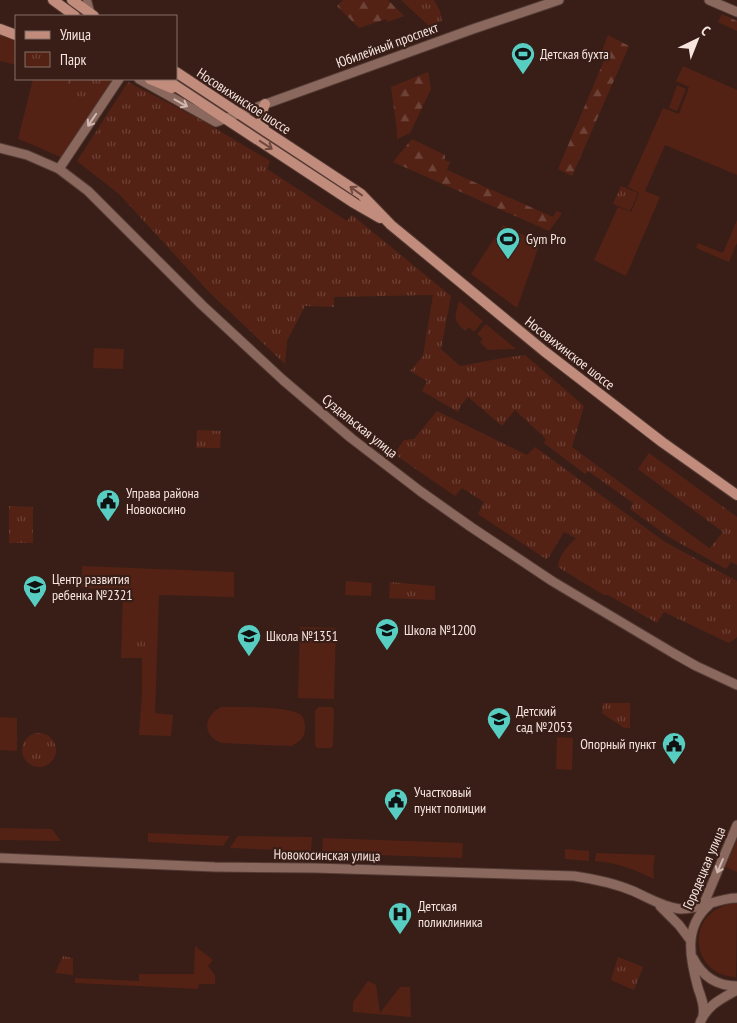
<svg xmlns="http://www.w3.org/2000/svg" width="737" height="1023" font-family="'PT Sans Narrow',sans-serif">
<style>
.grass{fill:#542215}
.forest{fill:url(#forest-firs)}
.park{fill:url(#park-tufts)}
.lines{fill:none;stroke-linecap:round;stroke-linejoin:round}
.minor-casing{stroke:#533a33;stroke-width:10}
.tertiary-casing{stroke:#533a33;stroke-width:11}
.secondary-casing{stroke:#533a33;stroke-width:12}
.minor{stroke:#8a685e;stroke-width:8}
.tertiary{stroke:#8a685e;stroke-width:9}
.secondary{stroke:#c28c7d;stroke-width:10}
.oneway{stroke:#d1b9b2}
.oneway2{stroke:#6f4a40}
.labels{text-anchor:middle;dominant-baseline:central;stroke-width:4.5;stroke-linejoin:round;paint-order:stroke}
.street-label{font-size:14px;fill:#f7e5e0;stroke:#381e17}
.poi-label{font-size:14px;fill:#f7e5e0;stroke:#381e17;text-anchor:start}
</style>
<defs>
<pattern id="forest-firs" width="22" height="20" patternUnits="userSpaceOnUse" patternTransform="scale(1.25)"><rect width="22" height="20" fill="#542215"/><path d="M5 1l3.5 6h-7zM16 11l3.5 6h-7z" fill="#6d4237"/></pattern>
<pattern id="park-tufts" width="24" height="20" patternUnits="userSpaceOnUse" patternTransform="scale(1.25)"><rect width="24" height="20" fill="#542215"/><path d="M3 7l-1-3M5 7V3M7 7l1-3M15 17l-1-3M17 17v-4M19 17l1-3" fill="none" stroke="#6d4237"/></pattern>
</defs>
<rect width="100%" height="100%" fill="#381e17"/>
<path class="grass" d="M0,33L16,39V65L0,61Z
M683,66L737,90V175L665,145L645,191L660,197L626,276L594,260L618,207L631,212L639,193L628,187L663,108L679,114L689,87L676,81Z
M33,79H114L112,83L64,156L60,157L31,144L18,139Z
M677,85L686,89L677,111L669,108Z
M737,220V243L729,262L696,248L698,243L723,253Z
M503,225L540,243L517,308L471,274Z
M459,301L483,321L474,332L469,327L465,331C452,319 455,317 459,301Z
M486,324L516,349L488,350L480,342L483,339L477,334Z
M94,348L124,349L123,369L93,368Z
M82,566L234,572V597L159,595L155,713L173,715L171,736L139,735L142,694V658H121L123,590L82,588Z
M346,581L372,583L371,596L345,595Z
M300,627L336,628L334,699L298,698Z
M221,707C236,707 291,706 301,715C305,720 305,724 305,729C305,738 299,742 291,746L221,743C202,734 203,717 221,707Z
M319,707H331L334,709L333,746L331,748H317L315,745V711Z
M0,717L17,718V751L0,750Z
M557,737L573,738L572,770L556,769Z
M0,828L52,829L61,841L0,840Z
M148,833L230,836L223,846L148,842Z
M238,836L312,837L311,851L230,848Z
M323,838L463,843L462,858L322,853Z
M565,849L589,851V861L565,859Z
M596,853L655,855L653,868L654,879C636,870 615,862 595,861Z
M730,904H737L736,977C690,975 685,914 730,904Z
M195,946L213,960L208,966L215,975V984H199L198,989L75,983V978L139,981V974H194Z
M368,981L376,985L380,1013L400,987H410L411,1017L353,1012V1002Z"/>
<path class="forest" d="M343,0H388L404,16L387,22L386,19L359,28L337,6Z
M722,14L737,21V31L718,22Z
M608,35L629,46L572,176L558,169L606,56L601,53Z
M428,72L431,89L410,133L397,139V131L391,87Z
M412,139L445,155V160L450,162L447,170L553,217L556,211L562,213L549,231L393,162Z"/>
<path class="park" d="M401,0H434L440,11L442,21L429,26Z
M68,79H97L104,81L95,105L64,93Z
M128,82L203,121L270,161L267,169L347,221L352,215L451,296L441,349L460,366L503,358L525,355L584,406L572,447L709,548H710L723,532L638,469L649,453L737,517V565L731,562L726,569L669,537L630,509L633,503L588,471L585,474L544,443L546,439L515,410L502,426L468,397L461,405L458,412L422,391L427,381L410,371L423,356L433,295L334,297V307L305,306L287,341L285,364L210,293L119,194L77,161Z
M621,186L638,193L630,211L613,204Z
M437,411L527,455L535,447L665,542L737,581V637L729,643L664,612L657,623L608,595H604L558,567C558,556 569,545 576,538L564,532L549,557L546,559L478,514L484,502L462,488L455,496L394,454L404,440L414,439Z
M197,430L221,431L220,448H196Z
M9,506L33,507V543H9Z
M390,582L435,586V600L389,598Z
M133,633H145V653H132Z
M603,703H630V728H624L602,713Z
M22 750a17 17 0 1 1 34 0a17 17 0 1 1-34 0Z
M737,840V872L726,867Z
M63,956L73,958V975L55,973Z
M618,957L643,967L634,990L611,980Z"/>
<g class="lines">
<g class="minor-casing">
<path id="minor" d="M87,0L91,15"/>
</g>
<g class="tertiary-casing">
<path id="tertiary" d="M709,0L737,12
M139,79L216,122L473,29L559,0
M0,148L27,155L59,169L88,191L202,305L283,380L351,438L420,491L471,527L552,581L673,653L696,666L737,685
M59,169L119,79
M0,858L215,867L314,868L574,876C594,879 614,883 633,891C649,898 663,907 680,909C700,910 717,898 737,898
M660,906L679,925L691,941
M702,908L737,825
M693,958C702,976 717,986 737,986
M703,1015C705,1006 701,997 698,988C690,959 683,927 709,905
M700,1023C707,1005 721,999 737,990"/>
</g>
<g class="secondary-casing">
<path id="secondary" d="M53,0L75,16
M72,0L94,16
M0,29L16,35
M176,72L361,194L391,225L544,351L662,442L737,495
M150,79L172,88
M165,79L354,203L380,218
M265,131C261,122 260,113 265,104"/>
</g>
<use href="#minor" class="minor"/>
<use href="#tertiary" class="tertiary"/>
<use href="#secondary" class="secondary"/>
</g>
<defs><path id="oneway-shaft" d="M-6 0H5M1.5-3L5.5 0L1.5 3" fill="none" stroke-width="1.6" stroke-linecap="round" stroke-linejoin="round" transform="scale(1.25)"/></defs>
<g class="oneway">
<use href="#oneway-shaft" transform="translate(181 103) rotate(29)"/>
<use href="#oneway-shaft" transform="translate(92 120) rotate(124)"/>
<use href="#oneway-shaft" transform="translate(720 866) rotate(113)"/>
</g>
<g class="oneway2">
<use href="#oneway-shaft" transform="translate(266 145) rotate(33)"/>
<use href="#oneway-shaft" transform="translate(356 191) rotate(-144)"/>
</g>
<defs>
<g id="stadium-pin" transform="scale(1.25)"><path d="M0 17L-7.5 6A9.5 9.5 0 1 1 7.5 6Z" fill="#57cec1" stroke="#381e17"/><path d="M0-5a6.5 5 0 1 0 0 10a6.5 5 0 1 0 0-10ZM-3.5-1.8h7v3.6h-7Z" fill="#111"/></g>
<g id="civic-pin" transform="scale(1.25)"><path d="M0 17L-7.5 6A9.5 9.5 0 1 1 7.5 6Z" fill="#57cec1" stroke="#381e17"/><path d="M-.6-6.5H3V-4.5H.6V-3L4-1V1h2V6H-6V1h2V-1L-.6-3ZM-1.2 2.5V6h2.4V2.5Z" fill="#111"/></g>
<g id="school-pin" transform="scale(1.25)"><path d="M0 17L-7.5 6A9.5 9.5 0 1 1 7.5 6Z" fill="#57cec1" stroke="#381e17"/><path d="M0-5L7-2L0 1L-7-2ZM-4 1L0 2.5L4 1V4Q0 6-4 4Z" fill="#111"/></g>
<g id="hospital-pin" transform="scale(1.25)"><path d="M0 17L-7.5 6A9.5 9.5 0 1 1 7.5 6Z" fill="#57cec1" stroke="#381e17"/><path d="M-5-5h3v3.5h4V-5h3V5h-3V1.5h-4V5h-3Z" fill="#111"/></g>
</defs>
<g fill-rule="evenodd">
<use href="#stadium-pin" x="523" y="54"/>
<use href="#stadium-pin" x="508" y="239"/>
<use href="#civic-pin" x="108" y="501"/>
<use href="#school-pin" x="35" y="587"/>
<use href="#school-pin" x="387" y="630"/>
<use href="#school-pin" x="249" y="636"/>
<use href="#school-pin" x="499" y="719"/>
<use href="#civic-pin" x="674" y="744"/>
<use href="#civic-pin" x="396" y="800"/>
<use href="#hospital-pin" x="400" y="914"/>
</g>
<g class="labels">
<g class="street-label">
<text transform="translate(387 45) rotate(-20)">Юбилейный проспект</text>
<text transform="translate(244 101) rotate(33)">Носовихинское шоссе</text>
<text transform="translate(570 353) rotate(38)">Носовихинское шоссе</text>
<text transform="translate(360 426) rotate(39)">Суздальская улица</text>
<text transform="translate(327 855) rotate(1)">Новокосинская улица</text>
<text transform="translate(704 868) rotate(-67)">Городецкая улица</text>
</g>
<g class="poi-label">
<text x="540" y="54">Детская бухта</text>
<text x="526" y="239">Gym Pro</text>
<text x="126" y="493">Управа района<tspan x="126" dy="16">Новокосино</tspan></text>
<text x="52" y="579">Центр развития<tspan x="52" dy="16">ребенка №2321</tspan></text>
<text x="404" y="630">Школа №1200</text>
<text x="266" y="636">Школа №1351</text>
<text x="516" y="711">Детский<tspan x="516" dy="16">сад №2053</tspan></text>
<text x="656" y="744" text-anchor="end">Опорный пункт</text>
<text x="414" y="792">Участковый<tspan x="414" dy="16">пункт полиции</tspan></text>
<text x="418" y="906">Детская<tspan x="418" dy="16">поликлиника</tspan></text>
</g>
</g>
<rect x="15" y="15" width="162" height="65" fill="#381e17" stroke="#846e67"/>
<rect x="25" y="31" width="25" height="8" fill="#c28c7d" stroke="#846e67"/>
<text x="60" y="40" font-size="15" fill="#f7e5e0">Улица</text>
<rect x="25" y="52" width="25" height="15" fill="url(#park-tufts)" stroke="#846e67"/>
<text x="60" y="65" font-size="15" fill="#f7e5e0">Парк</text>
<g transform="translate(697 40) rotate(43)" stroke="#381e17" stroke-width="4" paint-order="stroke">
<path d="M0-4L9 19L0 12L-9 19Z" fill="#f7e5e0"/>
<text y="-8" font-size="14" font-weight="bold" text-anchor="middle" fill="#f7e5e0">С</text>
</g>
</svg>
